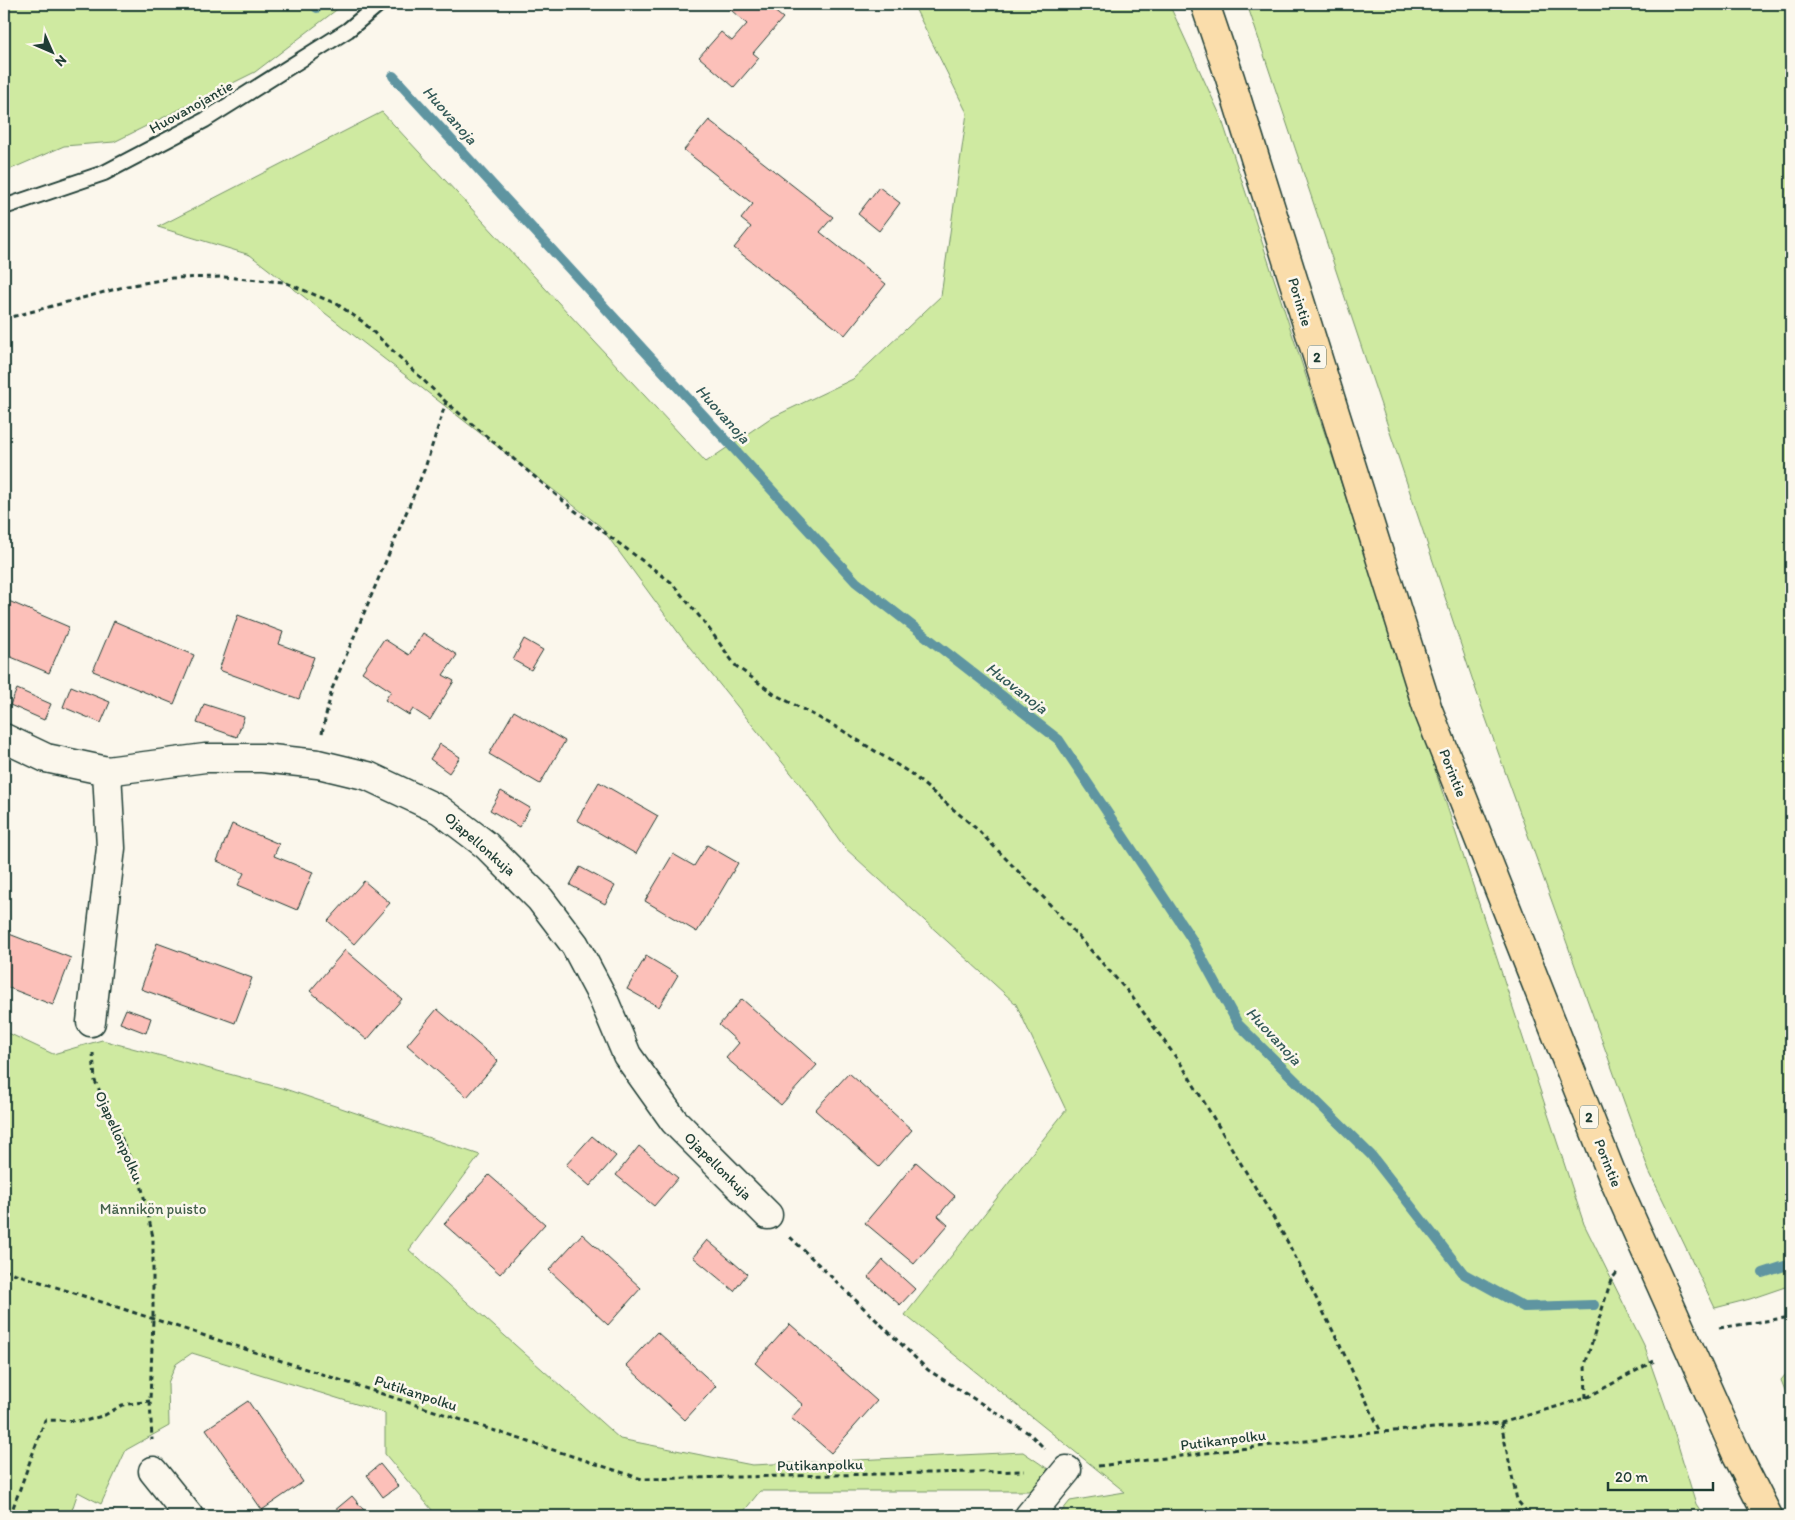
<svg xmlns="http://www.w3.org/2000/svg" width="1795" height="1520" font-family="Itim,sans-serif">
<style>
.green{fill:#cfeaa1;stroke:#77946a}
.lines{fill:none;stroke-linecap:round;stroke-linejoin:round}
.stream{stroke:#5e95a1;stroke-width:10}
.building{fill:#fcc0b9;stroke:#1f3d34}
.lane-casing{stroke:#1f3d34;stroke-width:18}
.street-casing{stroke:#1f3d34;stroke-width:31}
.highway-casing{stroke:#1f3d34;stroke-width:31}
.path{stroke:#1f3d34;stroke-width:3;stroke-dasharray:5 4;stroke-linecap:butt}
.lane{stroke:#fbf7ec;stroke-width:14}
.street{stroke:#fbf7ec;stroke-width:28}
.highway{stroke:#faddab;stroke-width:28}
.labels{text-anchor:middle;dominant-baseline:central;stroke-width:5;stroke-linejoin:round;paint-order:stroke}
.shield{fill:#fbf7ec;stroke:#61756b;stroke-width:1}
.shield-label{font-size:14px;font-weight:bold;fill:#1f3d34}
.street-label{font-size:15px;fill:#1f3d34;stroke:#fbf7ec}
.park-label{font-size:15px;fill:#42604a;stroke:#fbf7ec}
.water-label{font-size:16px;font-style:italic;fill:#345a58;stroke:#fbf7ec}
</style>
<rect width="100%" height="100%" fill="#fbf7ec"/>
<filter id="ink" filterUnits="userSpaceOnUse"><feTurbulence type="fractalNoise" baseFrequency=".02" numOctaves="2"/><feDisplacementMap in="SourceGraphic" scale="10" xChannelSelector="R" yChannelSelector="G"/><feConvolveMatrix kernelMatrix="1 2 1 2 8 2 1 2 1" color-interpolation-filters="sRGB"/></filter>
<g filter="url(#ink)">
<path class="green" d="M4,4H344L255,72L114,142L64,146L4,172Z
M913,4H1169L1221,117L1584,1224L1644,1345L1671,1422L1696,1504L1704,1516H1058L1070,1501L1125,1492L905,1315L1066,1110L1016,1004L845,848L799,783L683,639L600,526L250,255L158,227L382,112L706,462L769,419L853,379L941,296L967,113Z
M1247,4H1791V1285L1750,1299L1715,1308L1649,1171L1480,702Z
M4,1031L53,1054L102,1040L285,1089L480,1155L409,1250L620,1439L752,1465L1023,1452L1048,1469L1032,1491H760L740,1516H437L385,1454V1413L192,1353L176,1364L168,1383L169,1426L126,1450L101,1504L78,1492L70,1516H4Z
M1791,1368V1406L1781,1380Z"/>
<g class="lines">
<path class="stream" d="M313,4L317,8
M393,76L856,582L1059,740L1191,938L1238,1024L1371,1155L1464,1274L1524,1307L1594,1305
M1763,1273L1791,1264"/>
</g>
<path class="building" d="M724,4H771L768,6L783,18L753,53L759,58L734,87L699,57L721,32L732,41L747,24Z
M709,120L833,217L820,232L886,284L845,335L734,248L751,227L741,219L753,204L684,150Z
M879,187L900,203L879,231L858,214Z
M4,599L69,627L49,673L4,654Z
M238,615L283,632L279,644L314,657L299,699L219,670Z
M114,621L194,655L174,704L93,671Z
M423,633L457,655L443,675L454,681L430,720L413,709L409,715L385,700L391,691L362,672L384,639L409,655Z
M524,639L543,650L531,670L513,660Z
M71,686L110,702L101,723L63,707Z
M17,689L51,704L44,720L10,705Z
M204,704L244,717L237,737L197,723Z
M514,711L565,741L540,784L489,754Z
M440,744L460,757L449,773L430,759Z
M599,782L658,816L636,854L577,820Z
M501,791L530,808L519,827L490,810Z
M232,824L279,844L274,856L313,872L297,910L238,885L244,873L217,861Z
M707,845L738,863L697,932L645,901L673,854L694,866Z
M580,867L615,886L605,904L570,885Z
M364,881L390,903L354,944L328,921Z
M4,932L71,958L53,1005L4,986Z
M157,943L252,978L235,1023L141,989Z
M345,950L402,999L367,1040L310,991Z
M646,956L678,975L659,1007L627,989Z
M742,999L817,1065L781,1105L726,1058L739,1043L719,1025Z
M126,1009L151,1018L146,1033L120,1023Z
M437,1009L498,1061L467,1097L407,1045Z
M849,1073L912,1130L879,1167L815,1110Z
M592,1136L616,1156L590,1186L566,1165Z
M639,1146L678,1178L654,1206L616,1175Z
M916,1162L955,1196L938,1216L948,1225L914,1264L865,1223Z
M489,1175L545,1224L500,1274L444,1224Z
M582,1234L641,1288L608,1325L549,1270Z
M707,1240L747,1274L734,1291L693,1257Z
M883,1260L915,1289L900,1305L868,1277Z
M790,1324L877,1401L831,1453L791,1418L803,1405L755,1363Z
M657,1332L716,1386L685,1420L626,1365Z
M248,1401L303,1482L262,1510L206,1429Z
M380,1464L398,1486L383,1497L367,1475Z
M352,1496L369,1516H328Z"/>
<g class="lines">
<g class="lane-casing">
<path id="lane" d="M4,207L104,173L205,120L348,30L379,4"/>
</g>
<g class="street-casing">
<path id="street" d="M4,738L46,758L107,771L205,758H262L318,764L368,776L440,810L486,845L540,899L575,945L602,996L627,1055L674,1121L768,1215
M91,1022L111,848L107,771
M153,1471L189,1516
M1029,1516L1067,1470"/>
</g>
<g class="highway-casing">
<path id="highway" d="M1205,4L1230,78L1428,710L1614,1180L1737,1455L1768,1516"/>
</g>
<path class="path" d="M4,319L127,286L172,278L224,277L284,282L337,304L363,322L446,402L574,510L671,582L704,622L736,666L774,694L840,729L910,773L978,830L1044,898L1130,994L1183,1067L1285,1237L1337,1339L1381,1432
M322,733L332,689L425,468L446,402
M93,1053L95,1081L115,1123L141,1184L153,1237V1319L150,1401L152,1440
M790,1237L928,1370L1030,1434L1045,1449
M4,1270L642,1479L1024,1471
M1719,1328L1791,1317
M1586,1398L1585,1365L1611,1280L1619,1270
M1501,1423L1517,1500L1530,1516
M1098,1466L1381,1432L1501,1423L1586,1398L1654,1361
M10,1516L45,1420L85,1421L105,1415L122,1405L150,1401"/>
<use href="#lane" class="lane"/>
<use href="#street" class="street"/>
<use href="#highway" class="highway"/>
</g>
</g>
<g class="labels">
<g class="shield">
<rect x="1308" y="345.5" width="18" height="23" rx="4"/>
<rect x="1580" y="1105.5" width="18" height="23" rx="4"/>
</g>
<g class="shield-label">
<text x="1317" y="357">2</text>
<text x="1589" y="1117">2</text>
</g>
<g class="street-label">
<text transform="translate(191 107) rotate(-29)">Huovanojantie</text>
<text transform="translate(1300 302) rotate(73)">Porintie</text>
<text transform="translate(1453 773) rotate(68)">Porintie</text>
<text transform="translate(480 844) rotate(41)">Ojapellonkuja</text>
<text transform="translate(119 1136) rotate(66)">Ojapellonpolku</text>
<text transform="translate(1608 1163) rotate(68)">Porintie</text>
<text transform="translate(718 1166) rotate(45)">Ojapellonkuja</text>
<text transform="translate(416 1393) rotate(18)">Putikanpolku</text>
<text transform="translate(1223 1440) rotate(-7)">Putikanpolku</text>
<text transform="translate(820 1465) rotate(-1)">Putikanpolku</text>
</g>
<g class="park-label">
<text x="153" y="1209">Männikön puisto</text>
</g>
<g class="water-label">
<text transform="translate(450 115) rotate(48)">Huovanoja</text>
<text transform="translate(723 414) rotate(48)">Huovanoja</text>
<text transform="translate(1017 688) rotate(38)">Huovanoja</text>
<text transform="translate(1274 1036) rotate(47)">Huovanoja</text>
</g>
</g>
<rect width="1795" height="1520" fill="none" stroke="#fbf7ec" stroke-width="20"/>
<rect x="10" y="10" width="1775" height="1500" fill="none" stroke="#1f3d34" stroke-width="2" filter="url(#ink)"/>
<g transform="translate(52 52) rotate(135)" stroke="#fbf7ec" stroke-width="4" paint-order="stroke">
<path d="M0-4L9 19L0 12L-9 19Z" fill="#1f3d34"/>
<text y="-8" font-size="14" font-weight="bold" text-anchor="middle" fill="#1f3d34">N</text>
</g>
<path d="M1608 1482v8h105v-8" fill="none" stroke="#1f3d34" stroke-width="2.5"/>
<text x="1615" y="1482" font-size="15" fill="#1f3d34" stroke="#fbf7ec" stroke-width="4" paint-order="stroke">20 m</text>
</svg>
